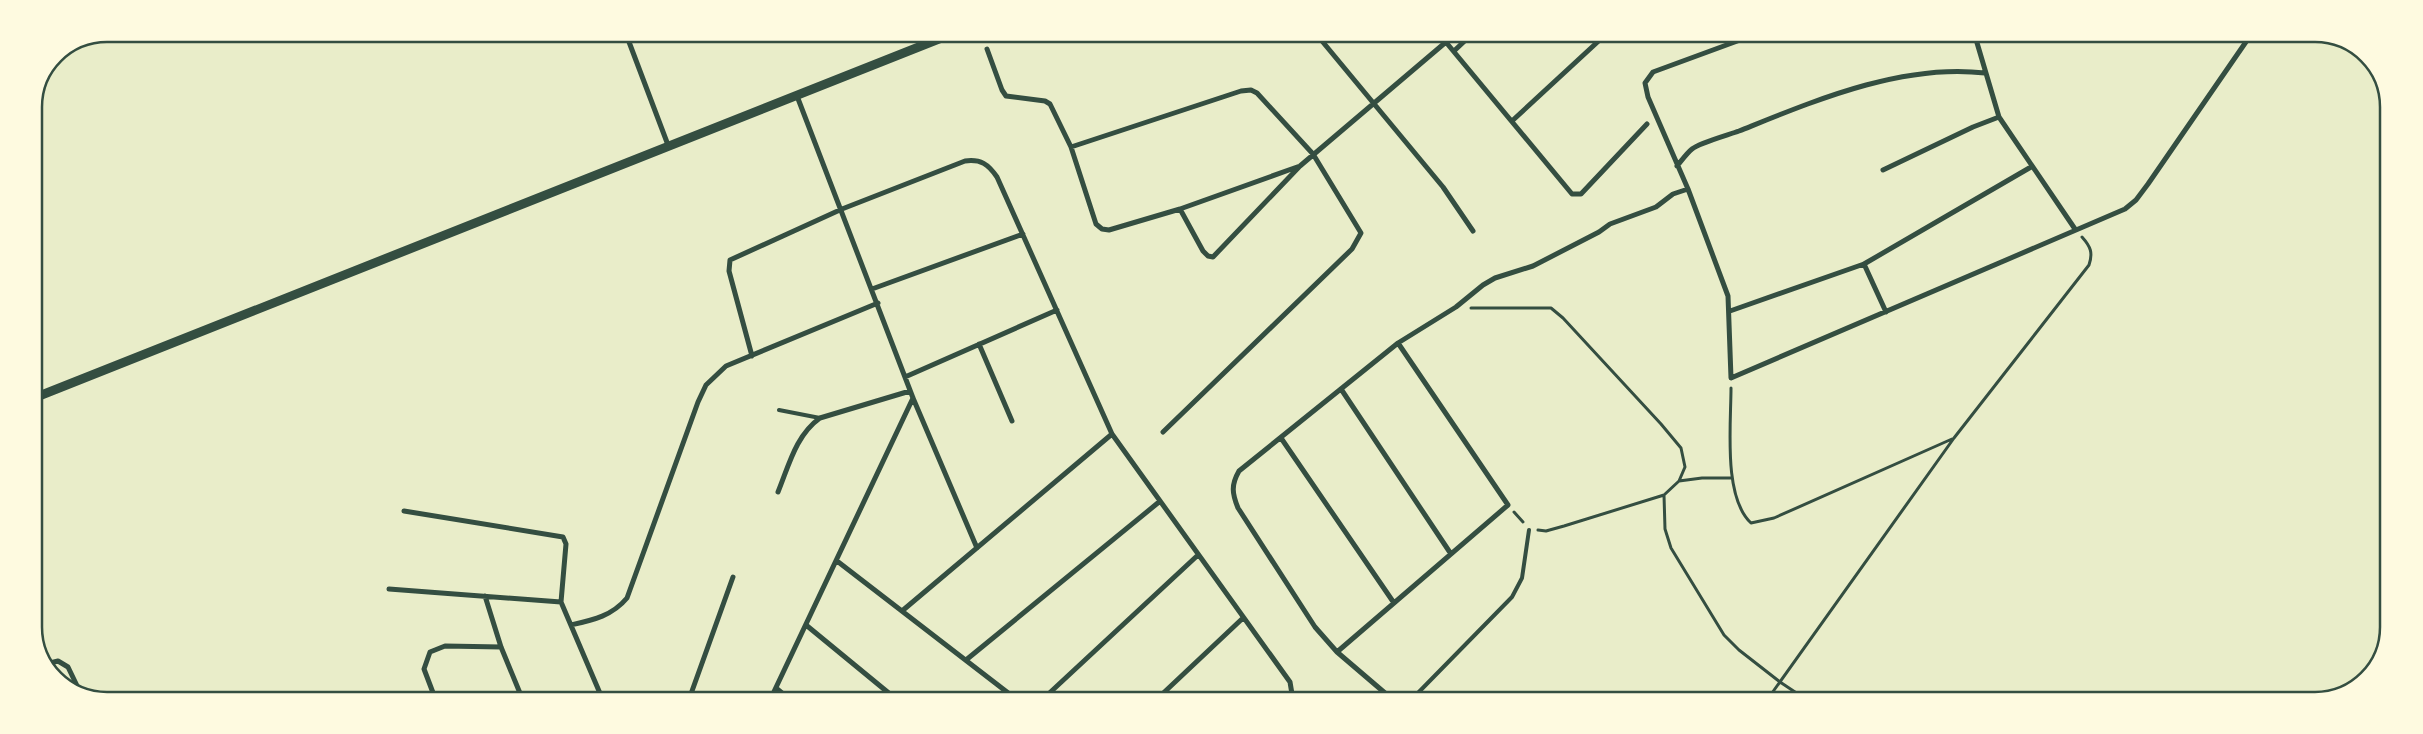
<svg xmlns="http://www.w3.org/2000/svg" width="2423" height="734" font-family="Arial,sans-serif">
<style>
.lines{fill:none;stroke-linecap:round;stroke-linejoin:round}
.path{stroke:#344e41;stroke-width:3}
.service{stroke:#344e41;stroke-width:4}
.minor{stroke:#344e41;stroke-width:5}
.tertiary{stroke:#344e41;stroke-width:9}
.rim{fill:none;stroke:#344e41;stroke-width:2.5}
</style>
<rect width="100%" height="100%" fill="#e9edc9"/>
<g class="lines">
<path class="path" d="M1471,308H1551L1563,318L1661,424L1681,448L1685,467L1679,481L1664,495L1665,529L1671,548L1724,635L1739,650L1780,682L1807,700
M1731,388C1731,425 1723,497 1751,523L1774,518L1952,439
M1679,481L1702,478H1731
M1514,512L1523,522
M1538,530L1546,531L1564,526L1664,495
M1767,700L1954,438L2089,265C2093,253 2091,247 2082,237"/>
<path class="service" d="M779,410L820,418
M1412,699L1512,597L1522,578L1529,530"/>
<path class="minor" d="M626,34L668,145
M1317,35L1443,187L1473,231
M1440,35L1572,194H1581L1647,124
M1751,36L1653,72L1645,83L1648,97L1688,189L1728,296L1731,378L2125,209L2136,200L2148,184L2250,36
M1975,36L1999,117L2075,229
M987,49L1002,90L1006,96L1045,101L1050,104L1071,147L1096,224L1102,229L1109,230L1180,209L1300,166L1446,42
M1454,51L1471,35
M797,96L913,398L977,548
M1512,121L1604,36
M1071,147L1241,91L1251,90L1257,93L1313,154L1361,233L1352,249L1163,432
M1677,166C1682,160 1687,153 1692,149C1699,143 1728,135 1739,131C1814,101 1902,63 1985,73
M1883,170L1973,127L1999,117
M1180,209L1203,251L1208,256L1213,257L1299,167
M1864,264L2031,167
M872,289L1023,234
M1730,311L1864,264L1886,312
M979,344L1012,421
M752,356L729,271L730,260L842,209L965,161C981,159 988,164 997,177L1112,434L1290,682L1292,694L1290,699
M905,377L1057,310
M1341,389L1451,554
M1281,438L1394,603
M778,492C789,465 796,435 820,418L910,391
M404,511L563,537L566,544L561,602L602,698
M837,561L1016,699
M389,589L561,602
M485,596L501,647L522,698
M902,611L1112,434
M571,625C593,620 612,616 627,598L698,402L706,385L726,366L878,303
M806,625L896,699
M1337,652L1508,505L1398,343
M966,660L1159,502
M46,664L58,661L68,667L80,692
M776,688L788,698
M435,698L424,669L430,652L445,646L501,647
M691,698L692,691L733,577
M771,698L913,398
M1043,699L1198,555
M1157,699L1243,618
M1392,699L1337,652L1315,627L1238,508C1232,493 1231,485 1239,471L1398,343L1456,307L1483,285L1495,278L1533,266L1599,232L1610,224L1656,207L1673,194L1688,189"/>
<path class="tertiary" d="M34,398L949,35"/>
</g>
<path d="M0 0H2423V734H0ZM107 42H2315A65 65 0 0 1 2380 107V627A65 65 0 0 1 2315 692H107A65 65 0 0 1 42 627V107A65 65 0 0 1 107 42Z" fill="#fefae0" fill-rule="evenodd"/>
<path class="rim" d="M107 42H2315A65 65 0 0 1 2380 107V627A65 65 0 0 1 2315 692H107A65 65 0 0 1 42 627V107A65 65 0 0 1 107 42Z"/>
</svg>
